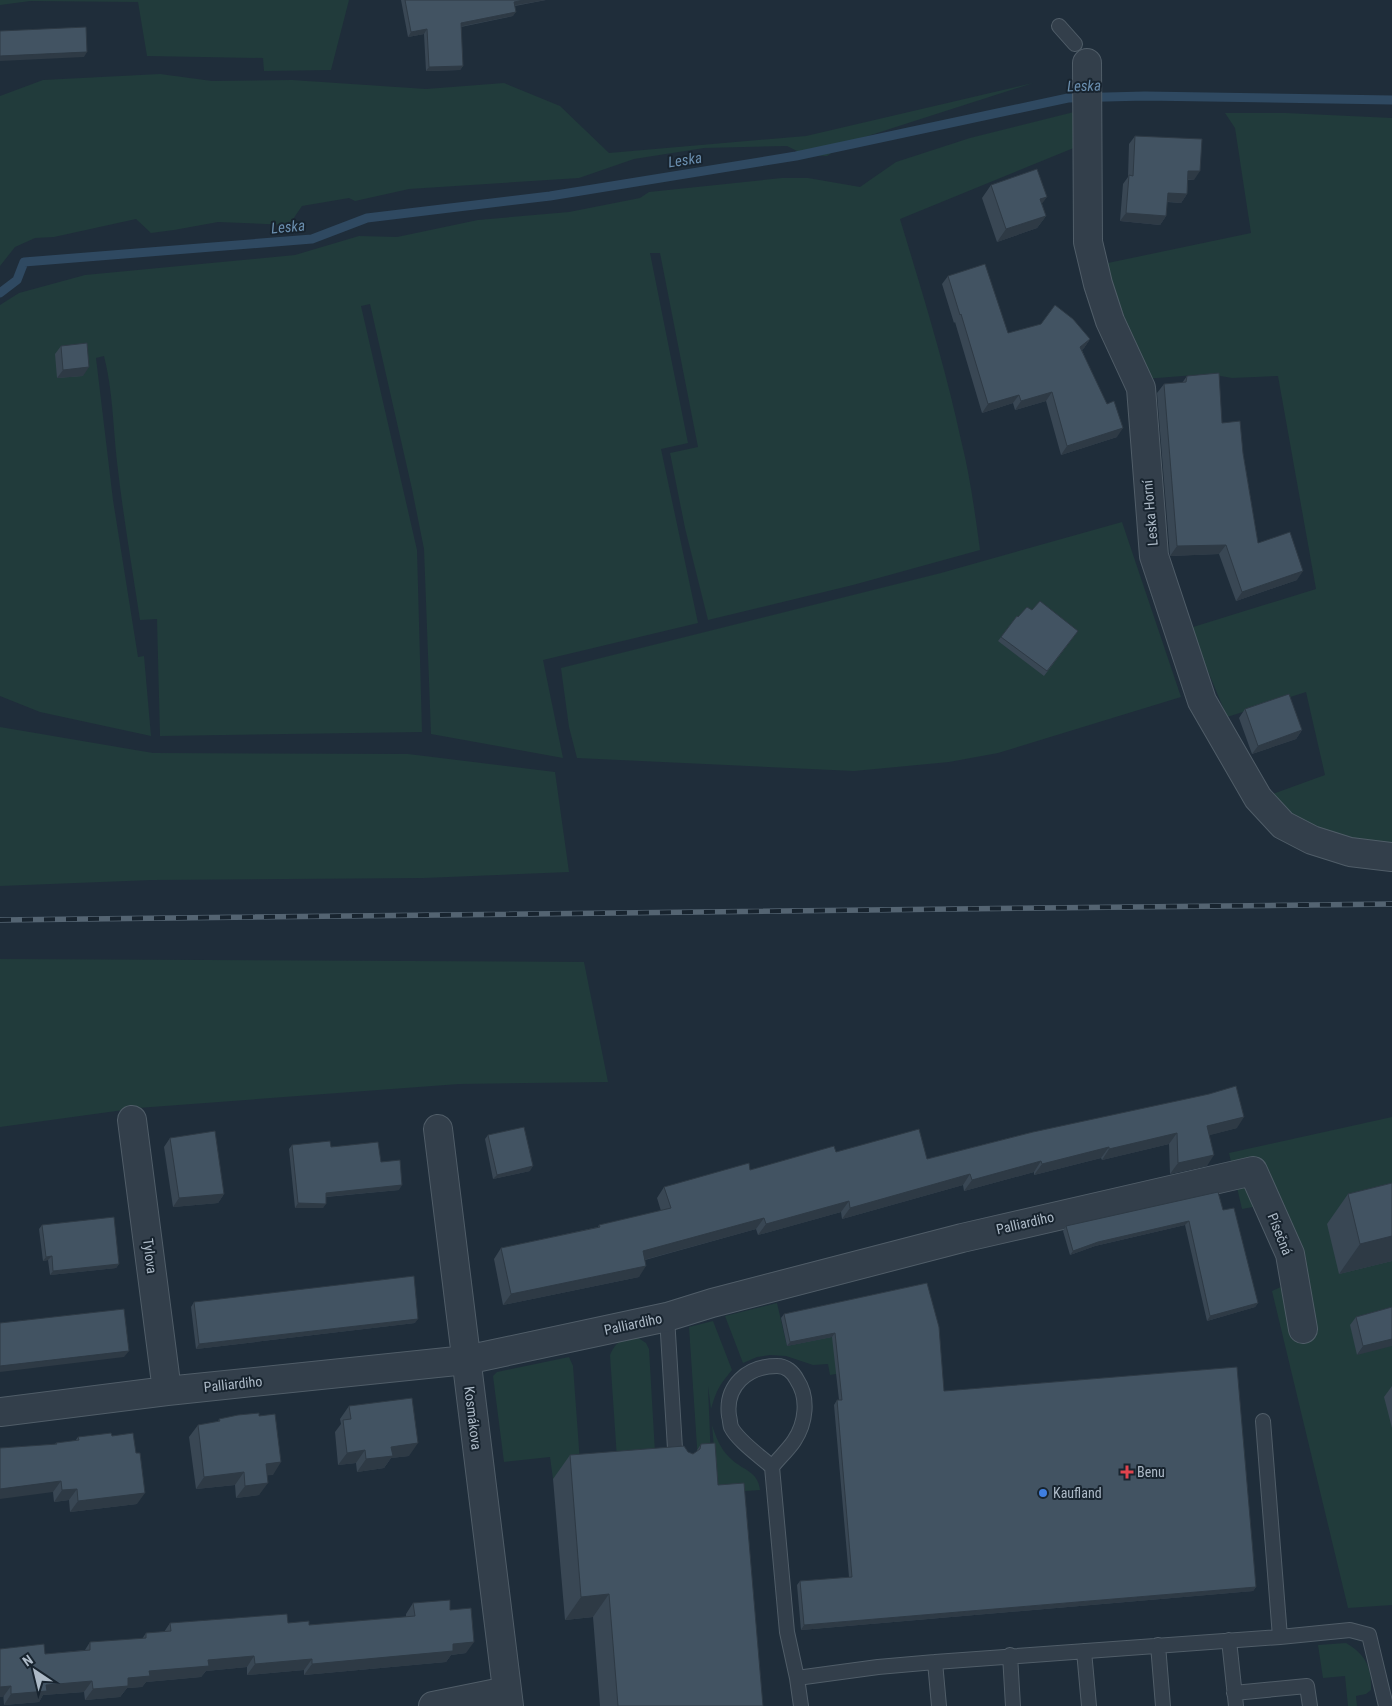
<svg xmlns="http://www.w3.org/2000/svg" width="1392" height="1706" font-family="'Roboto Condensed',sans-serif">
<style>
.green{fill:#213b3b}
.lines{fill:none;stroke-linecap:round;stroke-linejoin:round}
.stream{stroke:#2f4961;stroke-width:9}
.service-casing{stroke:#505d68;stroke-width:16}
.minor-casing{stroke:#505d68;stroke-width:30}
.service{stroke:#333f4b;stroke-width:14}
.minor{stroke:#333f4b;stroke-width:28}
.rail-casing{stroke:#546472;stroke-width:5.5}
.rail{stroke:#18242f;stroke-width:4;stroke-dasharray:11;stroke-linecap:butt}
.wall{fill:#394754}
.shaded-wall{fill:#2e3a45}
.building{fill:#425362;stroke:#2e3a45}
.health-dot{fill:#e0444e;stroke:#18242f;stroke-width:2}
.shop-dot{fill:#3f7fe0;stroke:#18242f;stroke-width:2}
.labels{text-anchor:middle;dominant-baseline:central;stroke-width:4;stroke-linejoin:round;paint-order:stroke}
.street-label{font-size:14px;fill:#adbac7;stroke:#18242f}
.poi-label{font-size:14px;fill:#adbac7;stroke:#18242f;text-anchor:start}
.water-label{font-size:15px;font-style:italic;fill:#6a8eae;stroke:#18242f}
</style>
<rect width="100%" height="100%" fill="#1f2d3a"/>
<path class="green" d="M0,0H349L331,70L264,71L263,58L147,56L138,2L30,1L0,5Z
M160,74L212,81L292,80L426,89L504,83L560,106L609,153L806,136L1033,83L846,143L827,156L805,155L787,146L704,148L634,159L579,178L409,189L355,201L349,198L302,206L289,225L218,222L174,230L151,233L136,219L54,237L35,238L15,247L0,266V96L43,80Z
M1082,110L1081,145L900,219C922,292 945,365 961,440C970,476 975,513 980,550L853,585L708,620L685,528L670,453L698,447L660,253H650L688,443L661,449L698,623L543,660L563,758L431,734L424,549L412,489L370,304L361,306L417,550L422,732L160,736L157,619L140,620C132,567 123,515 117,462C113,427 113,391 104,356L96,358L113,500L138,657L144,656L151,736L40,712L0,696V305L19,293L85,275L295,255L359,236L397,237L478,220L569,212L640,198L649,192L782,178H808L860,187L896,162L970,138Z
M1225,113H1286L1392,118V847L1347,852L1262,798L1325,775L1306,692L1227,717L1190,628L1316,589L1278,376L1232,378L1209,374L1144,379L1103,264L1251,233L1235,128Z
M1122,522L1181,697L998,753L949,762L854,771L577,758L569,727L561,668L941,573Z
M0,727L153,753L408,754L555,772L569,872L424,878L152,880L0,886Z
M0,959L584,962L608,1082L459,1084L138,1108L0,1127Z
M1392,1117V1605L1348,1608L1272,1291L1283,1286L1264,1205L1242,1209L1229,1153Z
M777,1303L787,1346L932,1316L836,1374L830,1375L828,1364L813,1365L786,1356L770,1355L757,1357L743,1363L725,1316Z
M713,1321L732,1370C719,1386 717,1389 711,1409L708,1386L711,1461L698,1462L689,1327Z
M637,1337L646,1343L649,1349L656,1470L618,1473L610,1355C617,1340 621,1340 637,1337Z
M569,1357L573,1366L581,1476L553,1479L550,1457L504,1462L493,1376L497,1372Z
M712,1425C716,1437 720,1448 729,1457C741,1470 758,1470 760,1490L718,1493Z
M1346,1643C1365,1654 1372,1667 1371,1690L1366,1694L1356,1696L1357,1706H1348L1345,1676L1323,1678L1318,1645Z"/>
<g class="lines">
<path class="stream" d="M0,293L17,280L24,262L312,239L367,218L550,196L796,156L1068,98L1145,96L1392,100"/>
<g class="service-casing">
<path id="service" d="M1059,26L1075,44
M667,1317L676,1465
M1263,1421L1280,1637
M772,1467C779,1458 788,1450 794,1441C806,1423 809,1398 797,1380C793,1372 786,1366 777,1366C747,1366 725,1386 729,1416C730,1419 730,1424 731,1427C738,1441 760,1456 772,1467L787,1632L797,1678
M1229,1640L1236,1706
M1158,1645L1163,1706
M1084,1651L1089,1706
M1010,1655L1013,1706
M935,1662L939,1706
M1234,1693L1307,1686L1310,1706
M801,1706L797,1678L878,1667L935,1662L1280,1637L1350,1630L1369,1635L1386,1706"/>
</g>
<g class="minor-casing">
<path id="minor" d="M1087,63L1088,242L1098,284L1110,321L1141,388L1154,556L1202,701L1258,798L1283,825L1312,840L1350,852L1392,857
M132,1120L167,1391
M438,1129L509,1706
M0,1412L167,1391L466,1360L667,1317L712,1303L962,1238L1253,1171L1290,1254L1303,1329
M433,1706L507,1691"/>
</g>
<use href="#service" class="service"/>
<use href="#minor" class="minor"/>
<g class="rail-casing">
<path id="rail" d="M0,920L1392,904"/>
</g>
<use href="#rail" class="rail"/>
</g>
<path class="wall" d="M401,0H546L515,6L513,16L461,27L463,66L460,70L426,71L424,34L408,37Z
M1135,136L1194,180H1188L1187,194L1181,203L1167,202L1166,216L1160,225L1120,221L1123,184L1128,177L1129,144Z
M991,185L1042,204L1046,216L1037,228L997,242L982,198Z
M948,276L1008,333L1090,339L1084,348L1082,350L1117,437L1061,455L1046,401L1015,410L1013,403L982,413L955,322L954,323L942,284Z
M61,346L83,376L57,378L55,354Z
M1187,376L1222,423L1243,453L1258,543L1297,580L1236,601L1219,554L1170,556L1157,393L1164,384L1182,383Z
M1032,610L1078,631L1044,676L998,641L1017,616L1018,617Z
M1245,709L1302,730L1296,739L1252,754L1239,718Z
M1237,1128L1209,1135L1207,1166L1170,1174L1169,1144L1102,1160L1101,1158L1034,1175V1172L964,1191L963,1185L842,1219L841,1212L758,1235L756,1229L645,1260L639,1277L503,1305L494,1259L501,1248L598,1227L599,1225L661,1211L657,1198L664,1187L836,1152L927,1159L1033,1132Z
M488,1135L530,1171L493,1179L485,1139Z
M170,1138L224,1194L218,1203L173,1207L164,1147Z
M292,1145L331,1147L381,1162L399,1190L326,1197L323,1208H295L289,1149Z
M1392,1183V1261L1339,1274L1327,1224L1348,1194Z
M1223,1210L1258,1303L1255,1307L1207,1321L1185,1225L1095,1246L1070,1255L1063,1231L1066,1226Z
M42,1225L119,1264L116,1268L50,1275L48,1260L43,1261L39,1229Z
M927,1283L944,1391L1256,1587L1253,1591L801,1630L797,1585L800,1581L849,1577L834,1405L837,1400H839L832,1337L787,1346L781,1318L784,1314Z
M194,1302L415,1323L196,1349L191,1307Z
M1392,1307L1357,1355L1350,1325L1356,1317Z
M1392,1386V1428L1384,1397Z
M349,1406L409,1456L391,1458L384,1468L357,1472L356,1463L338,1465L335,1432L341,1424L340,1419Z
M219,1419L273,1475H267L259,1495L236,1498L235,1485L196,1489L189,1437L198,1425L218,1422Z
M78,1437L137,1504L70,1512L69,1500L54,1502L53,1492L55,1444L56,1443L75,1441Z
M701,1444L718,1485L763,1706H600L593,1617L565,1620L553,1479L570,1455L688,1452L693,1454L696,1452Z
M413,1603L450,1610L466,1653L451,1655L446,1662L304,1675V1670L247,1675V1667L206,1671L201,1677L146,1682L142,1687L127,1688L120,1697L85,1700L84,1692L43,1695L39,1702L4,1705L0,1649L45,1654L85,1650L90,1642L142,1639L146,1633L164,1632L170,1623H288L309,1625L406,1617V1614Z"/>
<path class="shaded-wall" d="M524,0H546L511,6L514,2Z
M516,12L513,16L458,27L461,23Z
M427,29L424,34L408,37L411,32Z
M87,52L84,57L0,61V56Z
M463,66L460,70L426,71L429,67Z
M1188,171H1200L1194,180L1182,179Z
M1168,193L1187,194L1181,203L1162,201Z
M1047,197L1038,209L1040,199Z
M1126,213L1166,216L1160,225L1120,221Z
M1046,216L1037,228L997,242L1006,229Z
M1090,339L1084,348L1074,355L1080,347Z
M89,367L83,376L57,378L63,370Z
M1052,392L1046,401L1015,410L1021,401Z
M1019,395L1013,403L982,413L988,404Z
M1123,428L1117,437L1061,455L1067,446Z
M1226,545L1219,554L1170,556L1177,546Z
M1303,571L1297,580L1236,601L1242,592Z
M1302,730L1296,739L1252,754L1258,746Z
M1244,1117L1237,1128L1199,1138L1207,1126Z
M1177,1133L1169,1144L1102,1160L1109,1149Z
M1109,1147L1101,1158L1034,1175L1042,1164Z
M1214,1155L1207,1166L1170,1174L1178,1163Z
M1041,1161L1034,1172L964,1191L972,1180Z
M533,1166L530,1171L493,1179L497,1175Z
M970,1174L963,1185L842,1219L850,1208Z
M402,1185L399,1190L323,1197L326,1193Z
M224,1194L218,1203L173,1207L179,1198Z
M849,1201L841,1212L758,1235L766,1224Z
M298,1203L326,1204L323,1208H295Z
M764,1218L756,1229L636,1262L643,1251Z
M1189,1221L1185,1225L1095,1246L1070,1255L1073,1251L1098,1242Z
M1392,1236V1261L1339,1274L1360,1244Z
M52,1256L48,1260L43,1261L46,1257Z
M119,1264L116,1268L50,1275L53,1271Z
M646,1266L639,1277L503,1305L511,1294Z
M1258,1303L1255,1307L1207,1321L1210,1316Z
M418,1319L415,1323L196,1349L199,1344Z
M835,1333L832,1337L787,1346L790,1342Z
M1392,1339V1346L1357,1355L1363,1346Z
M129,1351L124,1357L0,1372V1366Z
M418,1443L409,1456L391,1458L384,1468L357,1472L366,1459L391,1447Z
M365,1450L356,1463L338,1465L347,1453Z
M281,1462L273,1475L257,1476L266,1464Z
M244,1472L235,1485L196,1489L204,1477Z
M61,1481L53,1492L0,1499V1489Z
M268,1483L259,1495L236,1498L245,1486Z
M77,1489L69,1500L54,1502L62,1490Z
M145,1493L137,1504L70,1512L78,1501Z
M1256,1587L1253,1591L801,1630L804,1625Z
M609,1594L593,1617L565,1620L581,1597Z
M474,1642L466,1653L451,1655L446,1662L304,1675L312,1664L453,1644Z
M254,1656L247,1667L206,1671L201,1677L146,1682L142,1687L127,1688L120,1697L85,1700L93,1689L149,1671L208,1660Z
M312,1659L304,1670L247,1675L255,1664Z
M92,1681L84,1692L43,1695L39,1702L4,1705L11,1694L46,1685Z
M11,1686L3,1697H0V1687Z"/>
<path class="building" d="M405,0H524L514,2L516,12L461,23L463,66L429,67L427,29L411,32Z
M86,27L87,52L0,56V31Z
M1135,136L1202,139L1200,171H1188L1187,194L1168,193L1166,216L1126,213L1129,175L1133,176Z
M1037,169L1047,197L1040,199L1046,216L1006,229L991,185Z
M985,264L1008,333L1041,324L1055,305L1073,319L1090,339L1080,347L1107,404L1114,401L1123,428L1067,446L1052,392L1021,401L1019,395L988,404L961,314L960,315L948,276Z
M87,343L89,367L63,370L61,346Z
M1219,373L1222,423L1240,421L1243,453L1258,543L1290,532L1303,571L1242,592L1226,545L1177,546L1164,384L1186,382L1187,376Z
M1040,601L1078,631L1047,671L1001,637L1017,616L1018,617L1027,607L1032,610Z
M1289,694L1302,730L1258,746L1245,709Z
M1236,1086L1244,1117L1207,1126L1214,1155L1178,1163L1177,1133L1109,1149V1147L1042,1164L1041,1161L972,1180L970,1174L850,1208L849,1201L766,1224L764,1218L643,1251L646,1266L511,1294L501,1248L600,1227L599,1225L671,1208L664,1187L749,1163L750,1170L834,1146L836,1152L919,1129L927,1159L1033,1132L1209,1094Z
M524,1127L533,1166L497,1175L488,1135Z
M215,1131L224,1194L179,1198L170,1138Z
M330,1141L331,1147L378,1142L381,1162L400,1160L402,1185L326,1193V1204L298,1203L292,1145Z
M1392,1183V1236L1360,1244L1348,1194Z
M1218,1192L1223,1210L1234,1208L1258,1303L1210,1316L1189,1221L1098,1242L1073,1251L1066,1226Z
M114,1217L119,1264L53,1271L52,1256L46,1257L42,1225Z
M414,1276L418,1319L199,1344L194,1302Z
M927,1283L939,1327L944,1391L1237,1367L1256,1587L804,1625L800,1581L852,1577L837,1400H842L835,1333L790,1342L784,1314Z
M1392,1307V1339L1363,1346L1356,1317Z
M124,1309L129,1351L0,1366V1323Z
M412,1398L418,1443L391,1447L393,1456L366,1459L365,1450L347,1453L343,1420L351,1419L349,1406Z
M259,1413V1416L275,1414L281,1462L266,1464L268,1483L245,1486L244,1472L204,1477L198,1425L220,1421L219,1419L238,1415Z
M111,1433L112,1436L133,1433L136,1453H140L145,1493L78,1501L77,1489L62,1490L61,1481L0,1489V1448L57,1444L56,1443L79,1440L78,1437Z
M715,1443L718,1485L744,1483L763,1706H618L609,1594L581,1597L570,1455L684,1446L688,1452L693,1454L700,1449L701,1444Z
M450,1600V1610L471,1608L474,1642L453,1644V1651L312,1664V1659L255,1664L254,1656L208,1660L209,1666L149,1671L150,1676L128,1678V1686L93,1689L92,1681L46,1685L47,1691L11,1694V1686L0,1687V1649L44,1644L45,1654L90,1650V1642L146,1638V1633L171,1631L170,1623L287,1614L288,1623L309,1621V1625L415,1616L413,1603Z"/>
<path class="health-dot" d="M1124.5 1464.5h5v5h5v5h-5v5h-5v-5h-5v-5h5z"/>
<circle class="shop-dot" cx="1043" cy="1493" r="5"/>
<g class="labels">
<g class="street-label">
<text transform="translate(1150 513) rotate(-95)">Leska Horní</text>
<text transform="translate(1025 1223) rotate(-13)">Palliardiho</text>
<text transform="translate(1280 1234) rotate(68)">Písečná</text>
<text transform="translate(150 1256) rotate(83)">Tylova</text>
<text transform="translate(633 1324) rotate(-12)">Palliardiho</text>
<text transform="translate(233 1384) rotate(-6)">Palliardiho</text>
<text transform="translate(473 1418) rotate(83)">Kosmákova</text>
</g>
<g class="poi-label">
<text x="1137" y="1472">Benu</text>
<text x="1053" y="1493">Kaufland</text>
</g>
<g class="water-label">
<text transform="translate(1084 86) rotate(-2)">Leska</text>
<text transform="translate(685 160) rotate(-9)">Leska</text>
<text transform="translate(288 227) rotate(-5)">Leska</text>
</g>
</g>
<g transform="translate(35 1671) rotate(325)" stroke="#18242f" stroke-width="4" paint-order="stroke">
<path d="M0-4L9 19L0 12L-9 19Z" fill="#adbac7"/>
<text y="-8" font-size="14" font-weight="bold" text-anchor="middle" fill="#adbac7">N</text>
</g>
</svg>
